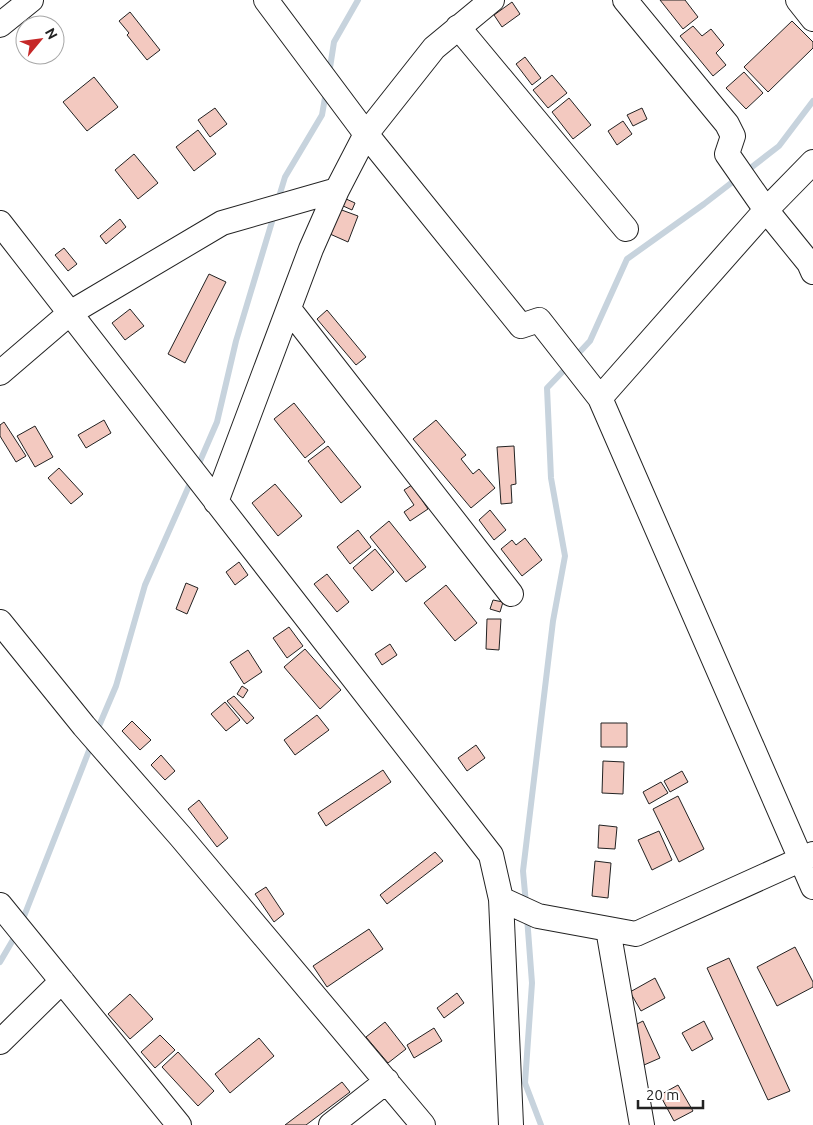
<svg xmlns="http://www.w3.org/2000/svg" width="813" height="1125" font-family="Ubuntu,sans-serif">
<style>
.lines{fill:none;stroke-linecap:round;stroke-linejoin:round}
.stream{stroke:#c7d3dd;stroke-width:6}
.building{fill:#f3c9c0;stroke:#222}
.minor-casing{stroke:#222;stroke-width:26}
.minor{stroke:#fff;stroke-width:24}
</style>
<rect width="100%" height="100%" fill="#fff"/>
<g class="lines">
<path class="stream" d="M329,74L334,42L358,0
M278,200L285,177L322,115L326,92
M575,357L590,341L627,259L704,204L779,146L813,101
M197,468L217,422L236,341L274,215
M96,733L116,686L145,585L192,479
M526,904L523,871L553,621L565,556L551,478L547,388L569,365
M527,917L532,983L525,1083L541,1125
M21,924L92,743
M0,962L17,933"/>
</g>
<path class="building" d="M660,0H685L698,17L683,29Z
M512,2L520,14L502,27L494,15Z
M130,12L160,50L147,60L127,35L129,33L119,21Z
M792,21L813,42V48L768,92L744,67Z
M693,26L702,36L711,29L724,45L716,53L726,65L713,76L680,36Z
M525,57L541,78L532,85L516,64Z
M744,72L763,93L746,109L726,88Z
M552,75L567,93L548,108L533,90Z
M94,77L118,107L87,131L63,102Z
M569,98L591,125L573,139L552,112Z
M215,108L227,124L210,137L198,120Z
M642,108L647,119L633,126L627,115Z
M623,121L632,134L617,145L608,131Z
M198,130L216,154L194,171L176,147Z
M134,154L158,183L138,199L115,170Z
M344,198L355,203L352,210L341,205Z
M339,209L358,216L348,242L330,234Z
M120,219L126,227L106,244L100,236Z
M64,248L77,264L68,271L55,255Z
M209,274L226,282L185,363L168,354Z
M130,309L144,326L125,340L112,323Z
M327,310L366,357L356,365L317,319Z
M294,403L325,442L305,458L274,419Z
M104,420L111,433L86,448L78,435Z
M436,420L466,455L461,459L473,474L479,469L495,488L471,508L413,439Z
M4,422L26,456L16,462L0,436V425Z
M35,426L53,457L35,467L17,436Z
M328,446L361,487L341,503L308,461Z
M514,446L516,484L511,485L512,503L501,504L497,447Z
M59,468L83,494L71,504L48,478Z
M275,484L302,516L278,536L252,503Z
M412,485L428,509L410,521L404,512L414,505L404,490Z
M490,510L506,530L494,540L479,520Z
M389,521L426,567L406,582L370,537Z
M358,530L371,547L350,564L337,547Z
M525,538L542,560L522,576L501,549L512,540L516,545Z
M375,549L394,572L372,591L353,568Z
M239,562L248,575L235,585L226,572Z
M327,574L349,602L337,612L314,584Z
M186,583L198,588L187,614L176,609Z
M446,585L477,623L455,641L424,603Z
M493,600L503,602L500,612L490,609Z
M487,619H501L499,650L486,649Z
M289,627L303,646L287,658L273,638Z
M390,644L397,655L382,665L375,654Z
M305,649L341,690L320,709L284,667Z
M248,650L262,672L244,684L230,662Z
M242,686L248,690L243,698L237,694Z
M234,696L254,718L247,724L227,701Z
M225,702L240,720L226,731L211,714Z
M317,715L329,730L295,755L284,740Z
M132,721L151,740L140,750L122,731Z
M601,723H627V747H601Z
M476,745L485,758L467,771L458,758Z
M161,755L175,771L165,780L151,765Z
M603,761L624,762L623,794L602,793Z
M383,770L391,782L326,826L318,813Z
M682,771L688,782L670,792L664,781Z
M661,782L668,793L649,804L643,792Z
M678,796L704,849L679,862L653,809Z
M199,800L228,838L217,847L188,809Z
M599,825L617,827L615,849L598,848Z
M659,831L672,860L652,870L638,840Z
M435,852L443,861L387,904L380,895Z
M595,861L611,863L608,898L592,896Z
M266,887L284,914L274,922L255,894Z
M369,929L383,949L327,987L313,966Z
M795,947L813,982V987L777,1006L757,967Z
M729,958L790,1091L768,1100L707,968Z
M655,978L665,998L641,1011L630,992Z
M457,993L464,1003L444,1018L437,1008Z
M130,994L153,1019L130,1039L108,1014Z
M643,1021L660,1058L644,1065L627,1029Z
M704,1021L713,1039L692,1051L682,1033Z
M385,1022L406,1049L388,1063L366,1037Z
M434,1028L442,1041L414,1058L407,1045Z
M160,1035L175,1050L155,1068L141,1052Z
M259,1038L274,1056L230,1093L215,1074Z
M178,1052L214,1091L198,1106L162,1067Z
M342,1082L350,1092L306,1125H285Z
M678,1085L693,1111L674,1121L660,1095Z"/>
<g class="lines">
<g class="minor-casing">
<path id="minor" d="M266,0L366,134L521,326L539,320L600,398
M625,0L727,124L733,136L727,154L766,210L809,263L813,272
M798,0L813,19
M0,25L31,0
M458,27L626,229
M813,162L766,210L600,398L813,887
M0,223L491,855L501,899L538,916L636,934L813,854
M289,309L511,594
M0,373L70,313L222,223L337,190
M216,502L311,249L337,190L366,134L434,48L492,0
M0,622L84,726L181,837L423,1125
M501,899L511,1125
M0,905L179,1125
M608,929L642,1125
M0,1042L62,981
M331,1125L387,1081"/>
</g>
<use href="#minor" class="minor"/>
</g>
<g transform="translate(40 40) rotate(61)"><circle r="24" fill="#ffffff" stroke="#a7a7a7"/>
<path d="M0-4L9 19L0 12L-9 19Z" fill="#c62828"/>
<text y="-8" font-size="14" font-weight="bold" text-anchor="middle" fill="#222222">N</text>
</g>
<path d="M638 1100v8h65v-8" fill="none" stroke="#222222" stroke-width="2.5"/>
<text x="646" y="1100" font-size="15" fill="#222222" stroke="#ffffff" stroke-width="4" paint-order="stroke">20 m</text>
</svg>
